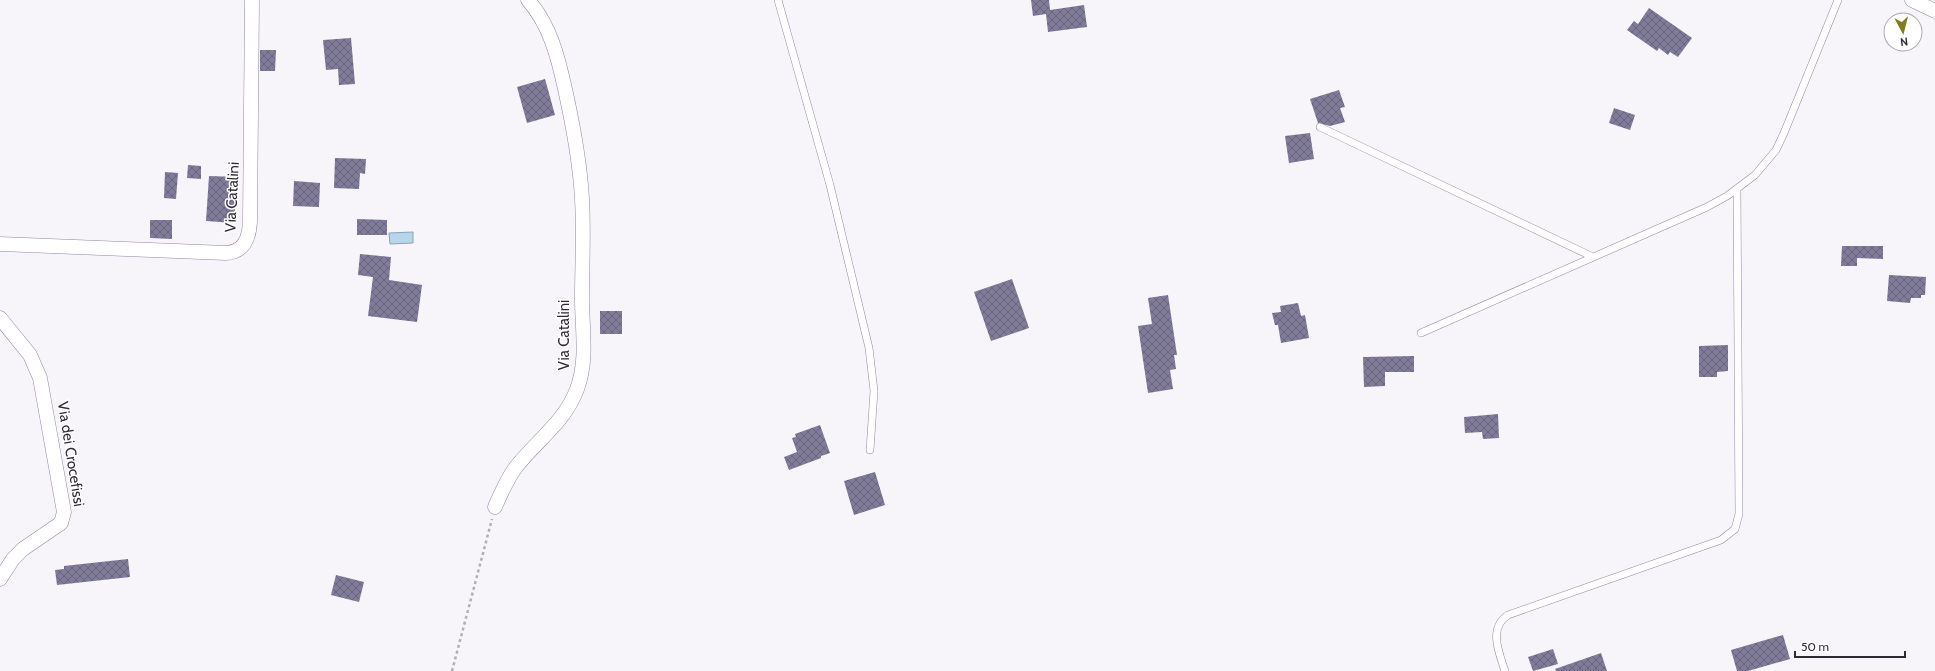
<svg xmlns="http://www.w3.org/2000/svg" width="1935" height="671" font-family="Cabin,sans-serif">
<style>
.water{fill:#b7d6ec;stroke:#8ea2b5}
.building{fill:url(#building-cross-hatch)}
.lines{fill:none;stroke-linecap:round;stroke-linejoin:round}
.lane-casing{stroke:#9386a3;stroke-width:8}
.street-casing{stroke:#9386a3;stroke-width:15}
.path{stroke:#b2aeb6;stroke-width:2.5;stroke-dasharray:3 3;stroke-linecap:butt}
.lane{stroke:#fff;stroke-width:7}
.street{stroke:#fff;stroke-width:14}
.labels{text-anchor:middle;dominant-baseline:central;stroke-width:3;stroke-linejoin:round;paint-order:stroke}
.street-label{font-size:15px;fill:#2e2935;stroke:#fff}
</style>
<defs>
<pattern id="building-cross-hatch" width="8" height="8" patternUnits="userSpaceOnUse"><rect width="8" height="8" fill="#7f7b99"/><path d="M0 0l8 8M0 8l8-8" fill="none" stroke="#68657e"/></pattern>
</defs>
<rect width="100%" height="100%" fill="#f7f4fa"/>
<path class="water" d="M413,232V243L390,244L389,233Z"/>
<path class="building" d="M1031,0H1049L1050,10L1084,5L1087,27L1048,32L1046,14L1033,16Z
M1649,8L1692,38L1678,57L1670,52L1668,55L1659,48L1657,51L1627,30L1634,21L1638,24Z
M351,38L355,84L339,85L338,69L326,70L323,40Z
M260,50H276L275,71H260Z
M545,79L555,115L527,123L517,87Z
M1339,90L1345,107L1340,108L1345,122L1330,126L1318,123L1310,99Z
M1614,108L1635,115L1630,130L1609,123Z
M1310,133L1314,159L1289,163L1285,136Z
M335,158L366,159L365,174L360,173L359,189L334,188Z
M188,165L201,166V179L187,178Z
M165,172L178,173L176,199L164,198Z
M209,176L237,177L234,223L206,221Z
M294,181L320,183L319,207L293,206Z
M357,219L387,220V235H357Z
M150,220H172V239L150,238Z
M1842,246H1883V259L1857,258V266H1841Z
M360,254L391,257L389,280L422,285L417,322L368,316L373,277L358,275Z
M1889,275L1926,277L1925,295H1921V298H1911L1910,303L1887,301Z
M1012,279L1029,328L991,341L974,292Z
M1168,295L1177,355H1174L1176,369L1170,370L1173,389L1148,393L1138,326L1152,324L1148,298Z
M1298,303L1301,316L1305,315L1309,338L1281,343L1278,325H1275L1272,313L1281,312L1280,306Z
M600,311H622V334H600Z
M1728,345V371L1717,372V377H1699V346Z
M1414,356V372H1385V386L1364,387L1363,357Z
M1498,414L1499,438L1483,439L1482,432L1465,433L1464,417Z
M820,425L830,453L821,456V458L789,470L784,457L797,452L792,438L796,437L795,434Z
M875,472L885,505L854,515L844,481Z
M128,559L130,577L57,585L55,570L64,569V566Z
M336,575L364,582L359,602L331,595Z
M1783,635L1790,659L1748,671H1737L1731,650Z
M1553,649L1558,664L1533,671L1528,657Z
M1601,653L1607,671H1556L1555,669Z"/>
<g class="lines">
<g class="lane-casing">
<path id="lane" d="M778,0L830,185L869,348L874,391L870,450
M1320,127L1593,257
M1421,333L1707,207L1727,196L1755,175L1776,150L1784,133L1838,0
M1505,671C1499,653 1488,628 1508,615L1721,540L1735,529L1739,514L1737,190"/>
</g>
<g class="street-casing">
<path id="street" d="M1912,0L1935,11
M0,244L226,253C244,252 249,239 250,222L252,0
M0,318L30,355L40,378L64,512L61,523L23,549L13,559L0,579
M495,507C501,493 507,479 516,467C537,440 565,422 577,389C588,360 582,329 582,299C582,266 584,232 582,199C580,162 573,125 565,89C558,57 550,25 528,0"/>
</g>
<path class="path" d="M452,671L492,519"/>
<use href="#lane" class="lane"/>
<use href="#street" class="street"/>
</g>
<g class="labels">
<g class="street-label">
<text transform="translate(232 197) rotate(-87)">Via Catalini</text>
<text transform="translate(564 335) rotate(-90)">Via Catalini</text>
<text transform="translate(71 454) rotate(81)">Via dei Crocefissi</text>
</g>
</g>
<g transform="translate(1903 32) rotate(173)"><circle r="19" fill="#ffffff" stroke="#aba9ae"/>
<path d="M0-3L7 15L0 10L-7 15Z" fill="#7f7e26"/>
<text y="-6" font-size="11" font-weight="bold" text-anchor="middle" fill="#2e2935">N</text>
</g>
<path d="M1795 651v6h110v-6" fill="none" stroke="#2e2935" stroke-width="2"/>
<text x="1801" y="651" font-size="12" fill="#2e2935" stroke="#ffffff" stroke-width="3" paint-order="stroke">50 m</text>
</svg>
